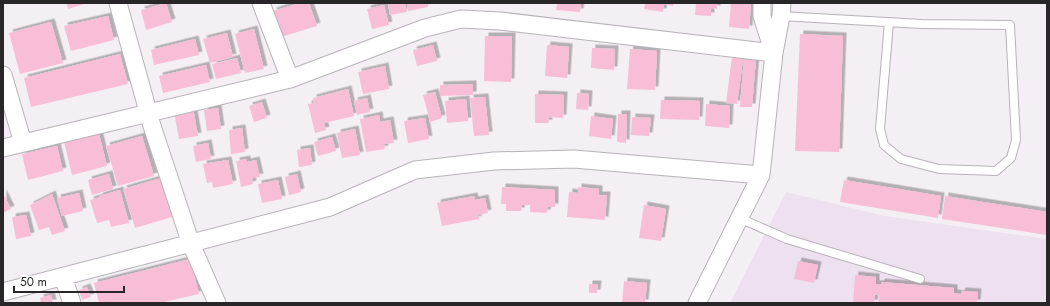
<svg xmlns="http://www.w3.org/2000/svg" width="1050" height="306" font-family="Jost,sans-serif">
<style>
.built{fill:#ede1ef}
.building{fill:#f9bed7;filter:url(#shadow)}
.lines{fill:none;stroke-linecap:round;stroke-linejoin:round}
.service-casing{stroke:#b8b2b9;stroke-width:10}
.minor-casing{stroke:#b8b2b9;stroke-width:19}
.service{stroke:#fff;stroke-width:8}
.minor{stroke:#fff;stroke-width:17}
</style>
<defs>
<filter id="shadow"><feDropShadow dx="3.5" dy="-3.5" stdDeviation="0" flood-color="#0004"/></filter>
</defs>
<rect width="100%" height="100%" fill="#f4eef5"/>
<path class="built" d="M786,192L885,216L1047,239V303H730Z"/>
<path class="building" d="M67,3H88L68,9Z
M166,3L172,22L146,30L141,10Z
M300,3H309L317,26L281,37L273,11Z
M388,3H405L407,12L390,15Z
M407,3H428V7L408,11Z
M557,3H581L580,12L556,10Z
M645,3H674L673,6L664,4L663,12L644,9Z
M696,3H717V9L711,8V16L695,15Z
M731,3H751L749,29L729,27Z
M384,5L389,25L372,29L367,9Z
M108,16L114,40L71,51L64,26Z
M51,22L63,63L20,74L9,33Z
M254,29L264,69L245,73L235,34Z
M227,33L233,57L210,63L203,39Z
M800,34L843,36L839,152L795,151Z
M485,36H512L511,82L484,81Z
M195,39L199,55L154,65L151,50Z
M433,45L437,61L417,66L413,50Z
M547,45L569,47L567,78L545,76Z
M592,48L615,49L614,70L591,68Z
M630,49L657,51L655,90L627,89Z
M120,54L128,84L31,107L24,78Z
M732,57L743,59L737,104L726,103Z
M744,57L756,58L752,107H740Z
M237,58L241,73L216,79L212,64Z
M206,65L210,82L163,93L159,76Z
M385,66L389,89L363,94L358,72Z
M473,84V95L440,96V85Z
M348,89L354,116L324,123L326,130L315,133L308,104L314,103L313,98Z
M435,92L442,118L430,122L423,95Z
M577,93L589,94L588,110L576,109Z
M535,94L564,95L563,118L549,117V123H535Z
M485,97L489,135L474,136L470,98Z
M367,98L370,112L357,115L354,101Z
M466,99L468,121L447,123L445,101Z
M661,100L700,101L699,120L660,119Z
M262,102L267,118L254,122L249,106Z
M706,104L730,106L729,128L705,126Z
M193,108L198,136L179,139L174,112Z
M218,108L221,129L207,131L204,110Z
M618,114H627L626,143L617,142Z
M379,115L380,122L390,120L394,143L384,144L385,149L366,152L360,119Z
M591,116L613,119L611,139L589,136Z
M632,117L651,118L649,136L631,135Z
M425,118L429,139L408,143L404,121Z
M242,128L245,152L231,154L229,130Z
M355,129L360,155L342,158L337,133Z
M99,134L107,166L72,175L64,142Z
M142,136L154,176L118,186L106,146Z
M332,137L336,151L318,156L314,142Z
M208,143L211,159L196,162L193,146Z
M57,146L63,171L28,180L22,154Z
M310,148L312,165L299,167L297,150Z
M247,159V162L256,160L260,177L252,178L253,184L241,187L236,161Z
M228,160L233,184L213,188L212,182L207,183L203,164Z
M109,174L113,189L92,195L88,180Z
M297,174L301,192L289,195L285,177Z
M161,178L172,217L135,228L123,189Z
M278,180L282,199L262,203L258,184Z
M844,180L941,196L938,218L840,202Z
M502,187L555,190V207H548L547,213L530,212V205H522L521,211H506V204H501Z
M578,187L599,189V195H607L605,220L567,217L569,192L578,193Z
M120,190L129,223L111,227L109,220L97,223L90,200L100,197L99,196Z
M3,193L11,209L3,213Z
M79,193L83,211L62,216L57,198Z
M52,194L65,231L52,235L49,227L39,230L30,205Z
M474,196L475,200L485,198L488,213L478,215L479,219L442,226L437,203Z
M945,196L1047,212V235L942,219Z
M644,205L666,209L661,241L639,238Z
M26,215L31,236L16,239L12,217Z
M190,259L199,294L160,303H99L94,283Z
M798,261L818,265L814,283L794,279Z
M855,275L876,277V284H881V282L954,288V293L961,294L962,291L978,292L977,303H878L879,295H875L874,303H853Z
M624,281L647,283L645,303H622Z
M589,284H598L597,293H589Z
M87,287L91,297L82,300L79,290Z
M51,295L53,303H41L40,298Z"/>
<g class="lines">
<g class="service-casing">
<path id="service" d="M780,16L922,24L1010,25L1016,140L1011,158L996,171L939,169L901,159L884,145L880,129L889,22
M739,218L787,239L920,279"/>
</g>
<g class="minor-casing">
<path id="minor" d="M118,3L152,126L191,244L217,303
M261,3L290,79
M762,3V16L773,51
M3,75L23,143
M3,148L290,79L425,28L461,19L500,21L774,53
M63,277L72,303
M3,292L330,207L415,170L494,161L574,159L761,175
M697,303L761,175L774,53L781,16L782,3"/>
</g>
<use href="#service" class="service"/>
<use href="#minor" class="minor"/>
</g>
<rect width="1050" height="306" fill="none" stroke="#282629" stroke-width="8"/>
<path d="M14 286v6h110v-6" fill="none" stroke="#282629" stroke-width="2"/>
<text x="20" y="286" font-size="12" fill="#282629" stroke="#ffffff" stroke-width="3" paint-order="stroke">50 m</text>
</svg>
